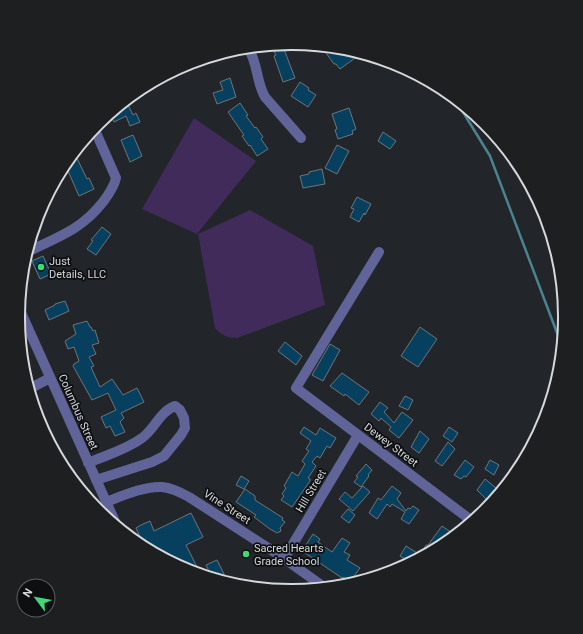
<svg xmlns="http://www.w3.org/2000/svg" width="583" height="634" font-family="Roboto,sans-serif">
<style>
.green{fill:#402b5b}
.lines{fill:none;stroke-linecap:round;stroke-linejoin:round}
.stream{stroke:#4c8390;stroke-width:2.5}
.building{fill:#06405e;stroke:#6e757a}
.minor{stroke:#616498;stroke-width:10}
.poi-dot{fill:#42d77b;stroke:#0d0f11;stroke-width:1.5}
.labels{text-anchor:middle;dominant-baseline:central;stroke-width:3.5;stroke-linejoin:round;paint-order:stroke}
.poi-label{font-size:11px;fill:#d6d8dc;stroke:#0d0f11;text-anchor:start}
.street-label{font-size:11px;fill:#d6d8dc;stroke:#0d0f11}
.rim{fill:none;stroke:#d6d8dc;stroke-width:2}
</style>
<rect width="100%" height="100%" fill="#22262b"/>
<path class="green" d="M194,118L256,161L197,234L142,209Z
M250,210L313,246L325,305L237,338C228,338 221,335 215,328L198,234Z"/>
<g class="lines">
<path class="stream" d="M455,99L490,156L562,346"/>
</g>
<path class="building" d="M282,44L295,78L283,82L274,56L276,55L271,46Z
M321,46L341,48L344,53L350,50L355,58L340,69L336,64H334Z
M230,78L236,97L217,104L213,93L223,90L220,82Z
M300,82L309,88L308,90L316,95L308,107L291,96Z
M126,101L133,115L136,113L140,122L130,126L126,116L114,122L110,114Z
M240,103L248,115L246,116L255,128L256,127L263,137L261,139L268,149L257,156L250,145L249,146L242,136L244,135L228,112Z
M349,108L356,129L352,131L353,134L338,139L335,130L337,129L332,114Z
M383,132L396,141L390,149L378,141Z
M133,135L142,156L130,162L121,140Z
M337,145L349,151L337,174L325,168Z
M74,152L87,179L89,178L94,189L79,196L65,164Z
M322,169L325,184L303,188L300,176L309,174V172Z
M357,197L371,204L365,215L364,213L359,222L350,217L354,209L351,208Z
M102,227L111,234L96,255L87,249L93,241L91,240Z
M43,256L51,274L40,279L32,261Z
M65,301L69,311L49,320L45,310L55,305V304Z
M87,321L90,327H91L93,331L95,330L99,343L92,345L96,354L89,357L94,366L91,367L100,387L112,379L123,395L137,388L144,402L121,413L124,418L120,422L125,432L115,436L110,426L106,428L101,417L116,410L108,393L92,400L73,366L74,364L79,361L74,347L68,349L65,341L76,334L73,325Z
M420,327L437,339L418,367L401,356Z
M285,342L302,356L296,365L278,351Z
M330,344L340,350L323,381L312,375Z
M342,373L369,392L359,405L345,394L344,396L330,386Z
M405,396L413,400L408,410L399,406Z
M380,402L388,408L384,412L394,423L402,412L413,420L399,438L389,430L391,427L381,418L379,421L371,414Z
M304,427L316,435L320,428L336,438L330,448L327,446L320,458L317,456L312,462L316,466L308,478L310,479V481L292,507L281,500L284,496L282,494L286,488L284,486L292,472L298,476L305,464L302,461L309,451L306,449L311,441L300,433Z
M449,427L458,433L452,442L443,436Z
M420,431L429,439L419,453L411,447Z
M448,442L455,449L442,466L435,461Z
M465,460L474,467L466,477L464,476L461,479L454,475Z
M490,460L499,465L494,475L485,469Z
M366,464L372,470L368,475L369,476L361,487L354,482L358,477L356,476Z
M241,476L249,481L244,489L236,485Z
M485,479L496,488L487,500L477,490Z
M363,486L370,492L353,511L339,499L345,492L352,498Z
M392,486L401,493L397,499L406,511L408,508L410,509L413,506L419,510L409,524L401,519L405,512L392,504L390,507L387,504L377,519L369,513L378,498L381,500Z
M245,489L255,496V500L283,518L282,520L285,522L280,528L281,531L277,533L270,529L254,517L256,515L236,502Z
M348,509L355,515L349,523L341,517Z
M191,513L203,537L186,545L197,567L189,570H187L141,545L139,540L141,539L136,528L141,525L150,521L154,531Z
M442,526L455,535L443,545L439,547L436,544L434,549L419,558L426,545H428Z
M313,534L320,539L318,542L332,552L342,538L350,543L344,552L350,555L347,560L360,568L351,580L349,578L348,580L343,577L342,578L302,551Z
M406,546L417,553L410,562L400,556Z
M217,560L228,582L212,577L206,565Z"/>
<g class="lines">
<path class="minor" d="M248,48C258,62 256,82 265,97L301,138
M27,252C58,237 81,230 103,202C109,194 114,187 116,178L94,128
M379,252L296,388L472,521
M19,308L117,526
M29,389L50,378
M88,463C106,455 126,450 142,438C155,429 159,412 175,406L180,410L184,418L185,428L181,435L164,456L152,462L96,480
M106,502C122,496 144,486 162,487C172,488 180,492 189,497L279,555L324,587
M284,559L358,435"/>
</g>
<g class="poi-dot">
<circle cx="41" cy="267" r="4"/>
<circle cx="246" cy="554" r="4"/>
</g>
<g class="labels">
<g class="poi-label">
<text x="49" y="261">Just<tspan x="49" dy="13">Details, LLC</tspan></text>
<text x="254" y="548">Sacred Hearts<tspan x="254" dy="13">Grade School</tspan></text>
</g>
<g class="street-label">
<text transform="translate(78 412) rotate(66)">Columbus Street</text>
<text transform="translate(391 445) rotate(37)">Dewey Street</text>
<text transform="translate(311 491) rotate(-59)">Hill Street</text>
<text transform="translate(227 507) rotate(33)">Vine Street</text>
</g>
</g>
<path d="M0 0H583V634H0ZM291 50H292A266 266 0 0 1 558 316V318A266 266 0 0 1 292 584H291A266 266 0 0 1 25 318V316A266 266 0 0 1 291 50Z" fill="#1d1f21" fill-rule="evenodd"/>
<path class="rim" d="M291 50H292A266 266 0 0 1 558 316V318A266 266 0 0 1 292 584H291A266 266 0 0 1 25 318V316A266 266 0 0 1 291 50Z"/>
<g transform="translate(36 598) rotate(302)"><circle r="19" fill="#0d0f11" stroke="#5d5f62"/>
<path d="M0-3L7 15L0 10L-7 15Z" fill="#42d77b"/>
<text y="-6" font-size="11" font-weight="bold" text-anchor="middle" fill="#d6d8dc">N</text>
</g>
</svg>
